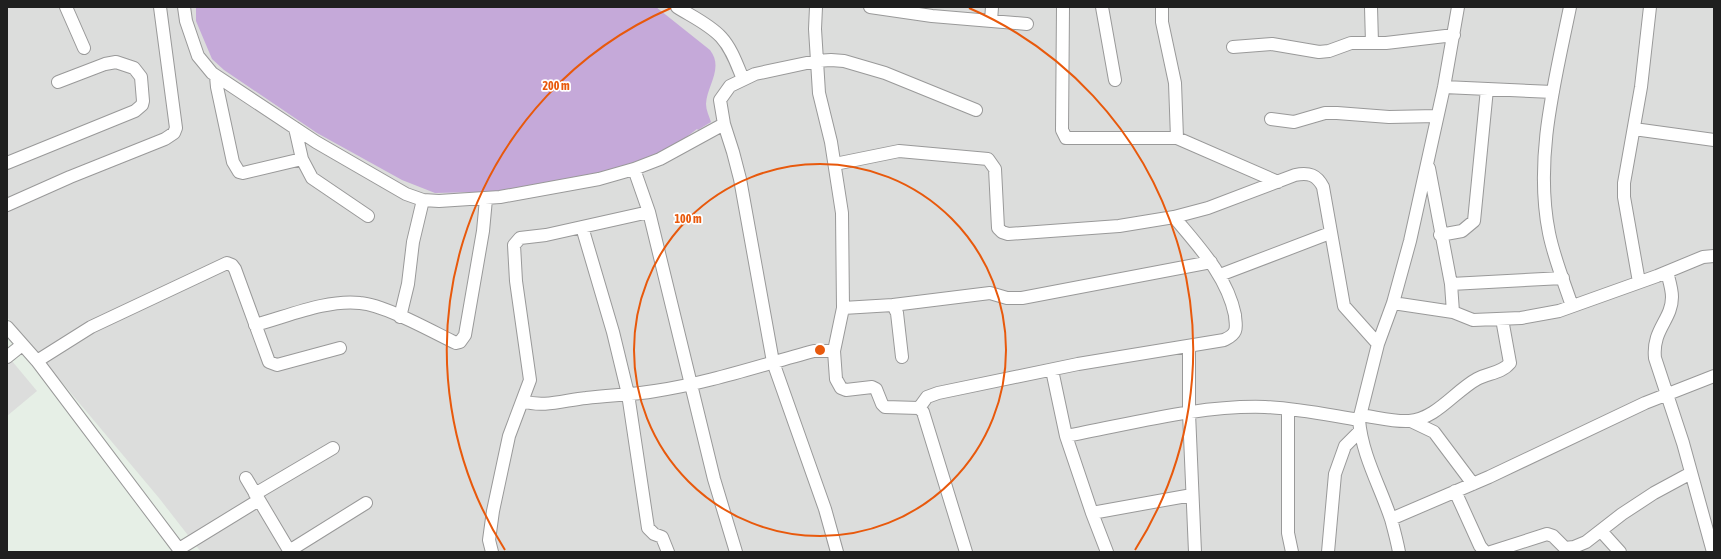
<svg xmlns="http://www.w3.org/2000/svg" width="1721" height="559" font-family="'Asap Condensed',sans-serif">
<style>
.residential{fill:#dcdddc}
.water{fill:#c5a9d9}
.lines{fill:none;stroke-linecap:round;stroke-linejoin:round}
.minor-casing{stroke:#999;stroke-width:14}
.minor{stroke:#fff;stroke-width:12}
.ring{fill:none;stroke:#e8590c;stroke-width:2}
.centre{fill:#e8590c;stroke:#fff;stroke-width:2}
.ring-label{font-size:12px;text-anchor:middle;font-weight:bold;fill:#e8590c;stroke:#fff;stroke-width:3.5;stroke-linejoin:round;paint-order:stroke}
</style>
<rect width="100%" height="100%" fill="#e6efe6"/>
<path class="residential" d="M7,7H1714V552H201L159,498L7,317Z
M7,355L37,391L7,416Z"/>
<path class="water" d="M196,7H656L710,50C724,68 707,85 706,104C706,110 709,116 711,122L698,130L697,129L681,141L660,153L623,167L566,182L518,191L435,193L402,180L317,133L224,70L212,59L196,21Z"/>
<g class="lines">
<g class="minor-casing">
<path id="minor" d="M66,7L84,48
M184,7L186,21L198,56L212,73L316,142L406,194L423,200L439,201L500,197L599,179L634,169L660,159L724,124
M677,7C691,16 709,24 721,37C732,49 737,65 743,79
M816,7L815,29L819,93L831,142L842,213L843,308L834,351L836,379L841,388L846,390L872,387L876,389L882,404L885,407L919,408L923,412L966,552
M870,7L932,16L1027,24
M1063,7L1062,130L1066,138H1177L1278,182
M1102,7L1115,80
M1162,7V22L1175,83L1177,138
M1371,7L1372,43
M1570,7C1555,81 1534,158 1549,233C1554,258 1564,282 1572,306
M991,21L992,7
M1233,47L1272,44L1319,52L1329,51L1351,43H1386L1454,35
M216,76L217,87L233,162L239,172L243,173L302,159
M1444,87L1553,92
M1271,119L1294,122L1325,113H1337L1389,117L1437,116
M295,128L302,159L312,178L368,216
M1634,129L1714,140
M7,163L135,111L142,105L143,101L141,77L134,68L116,62L105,64L58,82
M835,164L899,151L988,159L995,169L998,228L1002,232L1008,234L1119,226L1174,217L1208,208L1295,175C1309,172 1317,175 1323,187L1344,306L1378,344
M1429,168L1451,284L1453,312
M634,169L649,212L714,479L736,552
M7,205L70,177L165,139L174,133L176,128L160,7
M582,227L613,332L628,394L648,528L654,534L662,537L668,552
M1440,235L1462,231L1474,221L1487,89
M1667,272C1669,280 1672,289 1672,297C1672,320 1652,329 1655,358L1683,443L1713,552
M1220,275L1330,233
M1639,282L1624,197V183L1641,87L1650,7
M1451,284L1563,278
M1393,303L1453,312L1473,320L1521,318L1559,311L1657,276L1703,257L1714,256
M893,305L990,293L1007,298H1022L1211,262
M843,308L893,305L897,313L902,357
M400,317L408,284L413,242L423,200
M255,325C286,317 327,299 360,303C385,305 431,331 456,343L460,342L465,335L483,231L486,199
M7,327L37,361L181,552
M1189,346V413L1195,552
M7,357L22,345
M37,361L91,327L227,263L232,265L235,269L269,362L277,365L340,348
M1052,370L1066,436L1092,513L1107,552
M523,401C543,408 565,400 586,398C609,395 632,395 655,391C709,383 761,365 814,351H834
M919,408L927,397L938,393L1078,364L1224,340C1228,338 1233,336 1235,331C1237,326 1235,320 1235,315C1227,276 1199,247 1174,217
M1288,409V533L1292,552
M1360,415C1376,417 1393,422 1409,421C1436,419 1455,391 1477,379C1488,373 1502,373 1510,363L1502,319
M1411,421L1434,432L1473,484
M1066,436C1131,424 1199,405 1265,407C1296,408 1328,415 1359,420
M246,478L290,552
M1455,491L1480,546L1485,552
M255,494L333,448
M1092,513L1192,495
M1391,519L1489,477L1645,403L1714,376
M1601,531L1620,552
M179,549L259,500
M289,551L366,503
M492,552L489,540L493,511L509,436L530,380L516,281L514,245L520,238L546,235L649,212
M837,552L825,509L773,362L740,179L733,152L724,124L720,100L730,86L755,74L816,61L831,60L844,61L885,73L976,110
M1328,552L1335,474L1345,446L1360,431
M1399,552C1397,541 1394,530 1391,519C1380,486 1362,455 1359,420L1378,344L1393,303L1410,241L1444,87L1458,7
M1491,552L1547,534L1553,536L1565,548L1574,547L1586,542L1622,514L1654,493L1691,473"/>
</g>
<use href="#minor" class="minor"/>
</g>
<g class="ring">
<circle cx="820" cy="350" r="186"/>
<path d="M505 550A373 373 0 0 1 671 8M969 8A373 373 0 0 1 1135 550"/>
</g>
<circle cx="820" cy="350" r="6" class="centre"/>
<g class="ring-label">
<text x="556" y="90">200 m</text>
<text x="688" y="223">100 m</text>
</g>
<rect width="1721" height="559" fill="none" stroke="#1f1f1f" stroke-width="16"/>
</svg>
